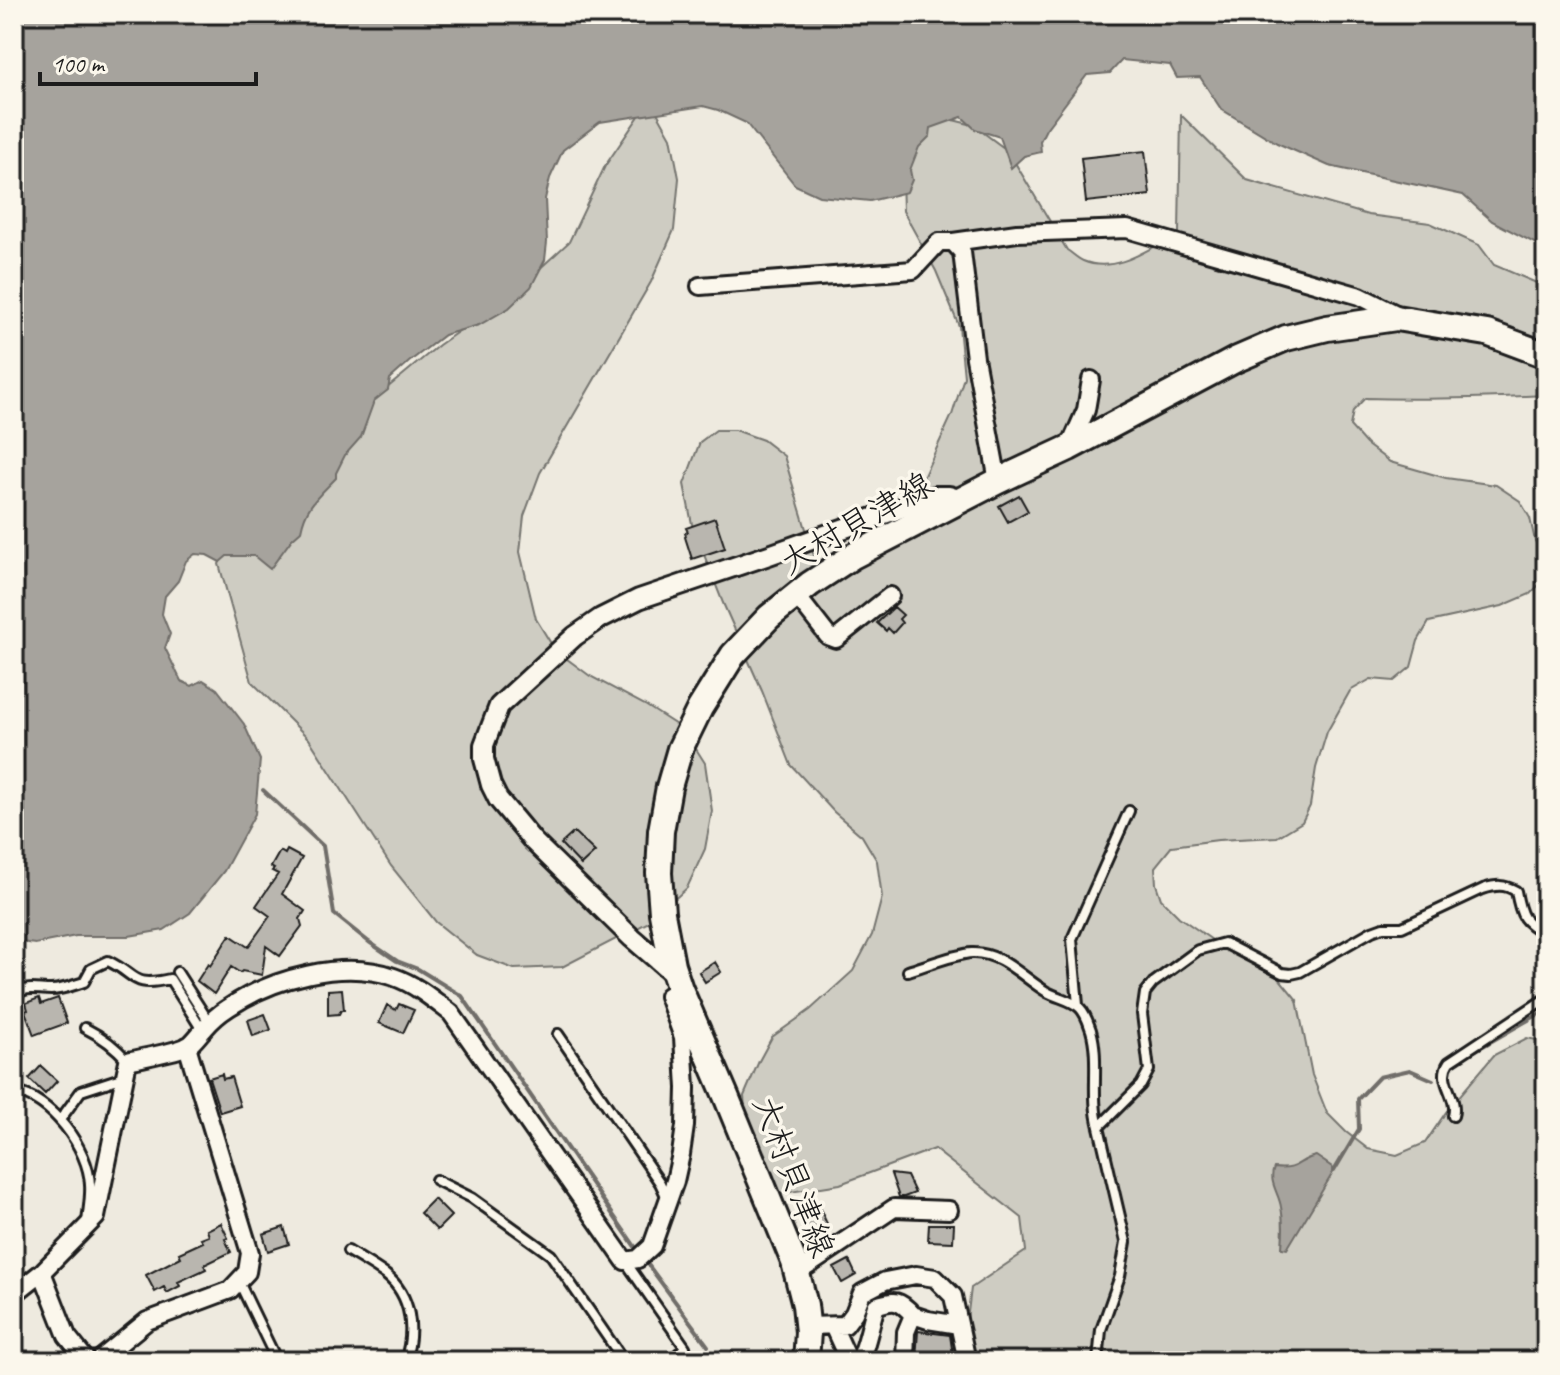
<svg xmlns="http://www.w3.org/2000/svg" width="1560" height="1375" font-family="Caveat,'Klee One',sans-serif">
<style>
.green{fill:#ceccc2;stroke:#75746f;stroke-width:2}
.water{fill:#a6a39d;stroke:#6f6d69;stroke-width:2}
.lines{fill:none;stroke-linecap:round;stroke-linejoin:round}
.stream{stroke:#6f6d69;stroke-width:4}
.building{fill:#b9b6af;stroke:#1c1c1c;stroke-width:2}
.service-casing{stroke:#1c1c1c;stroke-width:14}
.minor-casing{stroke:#1c1c1c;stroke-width:22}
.tertiary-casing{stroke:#1c1c1c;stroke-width:24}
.primary-casing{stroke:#1c1c1c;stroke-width:30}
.service{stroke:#fbf7ec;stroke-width:8}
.minor{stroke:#fbf7ec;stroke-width:16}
.tertiary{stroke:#fbf7ec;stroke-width:18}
.primary{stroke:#fbf7ec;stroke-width:24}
.labels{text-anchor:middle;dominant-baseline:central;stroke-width:7;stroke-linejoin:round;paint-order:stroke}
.street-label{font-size:34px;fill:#1c1c1c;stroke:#fbf7ec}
</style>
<rect width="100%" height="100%" fill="#eeeadf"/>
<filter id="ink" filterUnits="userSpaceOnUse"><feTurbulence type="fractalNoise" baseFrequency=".0125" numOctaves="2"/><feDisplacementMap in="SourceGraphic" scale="16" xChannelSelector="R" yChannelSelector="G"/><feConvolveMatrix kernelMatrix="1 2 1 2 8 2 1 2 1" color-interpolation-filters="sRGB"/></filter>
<g filter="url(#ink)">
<path class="green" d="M650,100L671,137L679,178L674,230L651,282L540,473L524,516L520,552L536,619L555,650L590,676L645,705L684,730L705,763L712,811L705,849L687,888L649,922L562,967L514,969L477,955L436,922L391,866L309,739L252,682L219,564L238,525L328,437L439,345L512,294L569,242L605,166Z
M1181,115L1247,180L1368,215L1430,223L1479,245L1494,265L1546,287V395C1486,398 1426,400 1365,398L1353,411L1350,426L1366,444L1390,462L1446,478L1496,485L1520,501L1530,518L1535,541L1546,560V578L1530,594L1502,606L1429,622L1418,641L1411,667L1394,681L1371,679L1350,691L1327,732L1316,768L1310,806L1302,822L1277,837L1218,840L1172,846L1155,867L1156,884L1161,899L1179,917L1228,951L1279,978L1297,1000L1312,1075L1327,1113L1346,1132L1368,1149L1397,1155L1425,1143L1446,1112L1494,1055L1527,1038L1546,1042V1361H969L965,1337L971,1288L1026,1251L1022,1218L934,1149L840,1184L778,1194L747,1136L744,1096L759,1061L772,1037L810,1010L853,971L872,935L882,897L877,861L862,836L834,812L791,765L762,691L723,603L692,524L684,484L700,442L716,430H735L763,440L784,456L815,559L826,570L850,572L876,557L910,506L952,415L964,377L959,326L936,271L903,211L902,175L933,122L949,119L973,125L1008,151L1067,250C1072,253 1078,259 1083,261C1116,275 1151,247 1179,233Z"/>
<path class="water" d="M14,14H1546V249L1492,221L1463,195L1329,166L1277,143L1221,109L1200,77L1177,78L1170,65L1122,60L1110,73L1087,75L1046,129L1040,141L1041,152L1024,156L1011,168L1000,137L975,129L962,117L931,128L930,136L919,147L910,170L912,180L907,192L870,201L819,196L795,185L746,123L718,110L703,106L600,122L563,150L550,178L545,199L547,242L545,260L531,287L509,308L479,325L444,335L409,362L390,379L388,390L374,401L361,437L345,455L336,473V478C319,496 306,505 301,531L292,539L270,569L254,556H227L220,562L207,555L195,554L186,561L178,581L165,596L162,614L170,634L165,648L181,681L192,686L203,680L217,689L244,724L260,760L255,814L224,871L190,913L164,930L129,936H76L35,944L14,941Z
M1316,1156L1332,1167L1334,1171L1287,1249L1282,1248C1283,1234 1284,1221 1281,1207C1279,1193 1268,1182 1274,1168C1300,1171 1296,1160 1316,1156Z"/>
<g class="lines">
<path class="stream" d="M263,790L323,846L334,914L369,942L397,961L418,969L462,996L638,1251
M1457,1061L1546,1010
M1334,1171L1359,1129L1358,1099L1379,1077L1410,1070L1433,1080
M643,1258L708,1346"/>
</g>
<path class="building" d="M1145,151L1150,195L1086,202L1081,158Z
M1019,495L1028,511L1008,522L999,506Z
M715,518L725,548L692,559L685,537L686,536L685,533L688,532L686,528Z
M894,607L903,615L899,619L902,623L893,633L888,628L886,631L877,623Z
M574,832L595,852L581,865L561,844Z
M287,850L302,858L282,894L305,911L300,919L302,926L280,956L266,946L262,975L242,971L240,973L231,967L214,994L197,981L208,964L210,966L230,935L248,947L270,916L256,906L278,874L272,871L274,869L271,867L280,851L285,854Z
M715,962L721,972L705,982L699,972Z
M342,989L344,1010H341L339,1014L328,1015V990Z
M39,998L41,1004L58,998L67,1023L34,1035L25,1011L28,1010L26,1003Z
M399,1004L414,1010L403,1033L379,1023L387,1005L396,1010Z
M265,1014L271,1030L253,1036L248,1020Z
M41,1066L57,1081L45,1094L29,1079Z
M222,1074L223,1079L231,1077L240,1106L220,1112L209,1078Z
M891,1174L907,1176L915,1193L904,1197H899Z
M434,1199L451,1216L437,1230L420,1213Z
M820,1209L830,1230L812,1238L805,1219L806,1218L805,1215Z
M221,1223L228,1238L225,1239L231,1252L204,1265L206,1269L178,1282L180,1286L167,1293L164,1287L155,1292L146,1275L181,1257L179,1253L203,1242L201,1239L209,1236L207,1230Z
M929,1224H954L953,1242L928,1241Z
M284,1227L289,1244L268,1251L263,1234Z
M849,1260L856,1275L842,1283L834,1268Z
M918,1331L950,1335L954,1361L916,1359Z"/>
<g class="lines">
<g class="service-casing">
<path id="service" d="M908,971C925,966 955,954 972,953C1002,952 1023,978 1047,992C1058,998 1072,1000 1080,1008C1086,1014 1088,1022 1091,1030C1100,1061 1090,1095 1099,1127L1141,1085L1149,1070L1142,1014L1145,993L1153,983L1198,950L1224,943L1282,973L1291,974L1300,972L1372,931L1383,927H1402L1483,889C1496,885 1504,884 1516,891C1521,919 1523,920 1546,935
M177,972L209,1022
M14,996C26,985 36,990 51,990C62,990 74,985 84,982L91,969L108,961C138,975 130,988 170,979L202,1030
M1078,1005L1072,939L1129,811
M85,1028C103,1037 115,1046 128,1061
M558,1034L660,1183L668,1200
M14,1070L15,1092
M14,1092C50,1096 89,1149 90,1185C91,1197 88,1211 87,1223
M1453,1116C1459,1096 1436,1081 1449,1062L1546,998
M60,1120L81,1091L124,1077
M436,1180L472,1198L551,1255L624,1361
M348,1251C361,1259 374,1266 386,1275C412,1296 415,1331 405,1361
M625,1261L685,1347L671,1361
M239,1282L277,1361
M1098,1361L1101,1330L1120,1276L1126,1242L1099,1127"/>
</g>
<g class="minor-casing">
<path id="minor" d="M953,242L1017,233L1127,229L1360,296L1400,316
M700,286L913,270L939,242H953L962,252L975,358L998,481
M1069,448L1086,410L1091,380
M796,595L828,636L836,639L890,596
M42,1272L67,1336L87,1361
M797,1273L894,1208L949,1210
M14,1294L42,1272L96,1217L128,1061C140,1058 179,1051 188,1046C194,1042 200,1033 205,1028C212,1020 220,1013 228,1008C272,978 343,959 394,977C415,984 434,1000 451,1013L625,1261L638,1259L652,1246L675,1181L681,1154L685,1126L686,1088L683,1037L668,996L680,989
M913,1315L928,1320L959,1325
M807,1326L845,1325L854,1313L862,1293L885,1281L916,1275L935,1278L953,1296L967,1361
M833,1326L849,1361
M98,1361L147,1321L230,1290L247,1272L250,1253L187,1046
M858,1361C866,1352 871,1320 876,1306C894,1299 900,1300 913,1315L906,1332L905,1361"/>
</g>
<g class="tertiary-casing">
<path id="tertiary" d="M675,975L632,938L533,841L498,799L491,785L484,759V745L499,706L575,636L601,618L639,599L769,555L935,496H949L962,500"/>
</g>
<g class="primary-casing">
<path id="primary" d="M806,1361L808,1332L805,1305L794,1262L726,1096L680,989L672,965L662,913L659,873L661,831L669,787L680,749L700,708L733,655L769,617L810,584L853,556L998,481L1069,448L1235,360L1286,338L1327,328L1396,318L1487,333L1546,355"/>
</g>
<use href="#service" class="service"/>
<use href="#minor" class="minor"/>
<use href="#tertiary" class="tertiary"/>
<use href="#primary" class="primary"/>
</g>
</g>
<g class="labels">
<g class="street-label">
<text transform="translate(856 523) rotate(-30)">大村貝津線</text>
<text transform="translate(794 1176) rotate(69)">大村貝津線</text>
</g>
</g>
<rect width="1560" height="1375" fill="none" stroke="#fbf7ec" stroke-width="48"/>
<rect x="24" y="24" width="1512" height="1327" fill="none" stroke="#1c1c1c" stroke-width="3" filter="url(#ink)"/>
<path d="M40 72v12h216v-12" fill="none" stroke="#1c1c1c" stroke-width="4"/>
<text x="52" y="72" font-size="24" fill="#1c1c1c" stroke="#fbf7ec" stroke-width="6" paint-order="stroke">100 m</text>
</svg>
